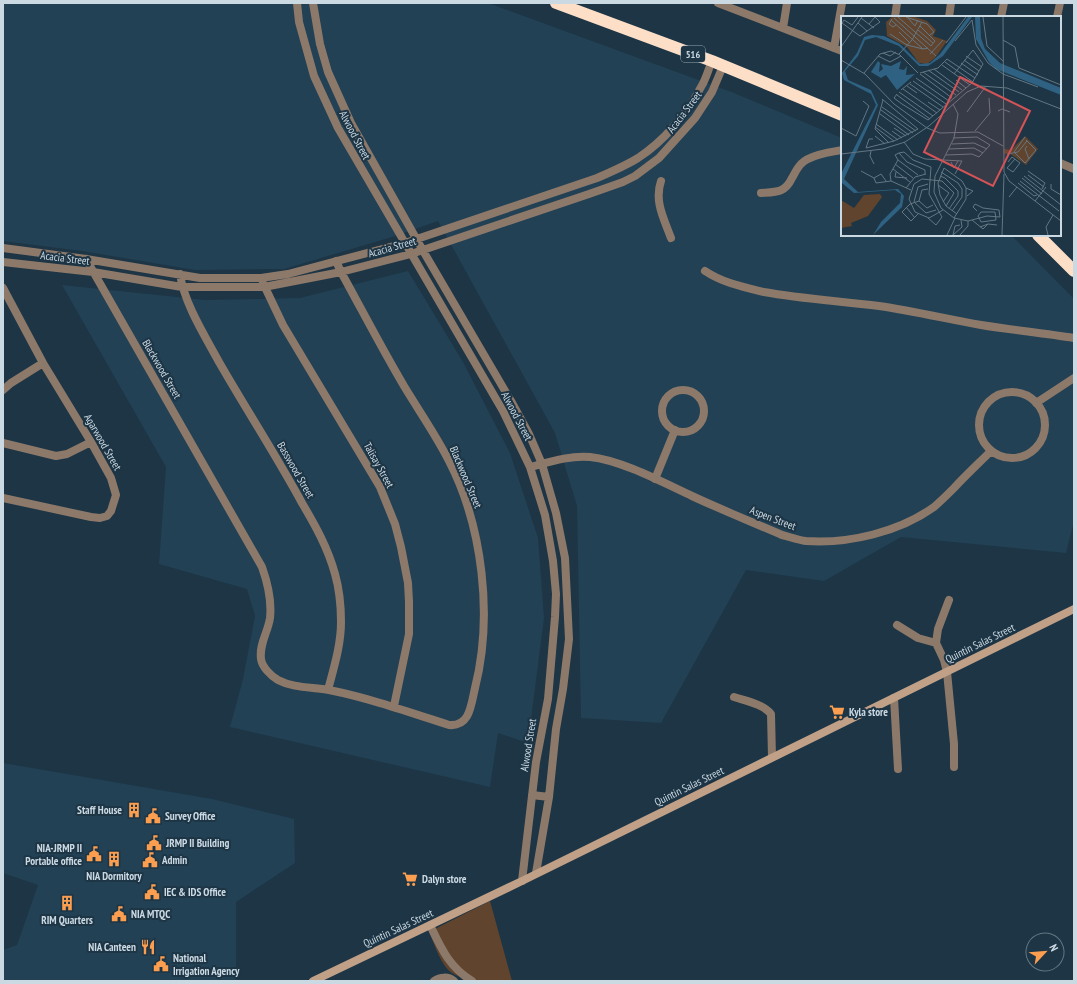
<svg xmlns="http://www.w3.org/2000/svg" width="1077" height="984" font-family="'PT Sans Narrow',sans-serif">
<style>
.built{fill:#224155}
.green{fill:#61442d}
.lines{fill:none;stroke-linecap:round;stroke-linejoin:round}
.street{stroke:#8d796a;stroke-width:8}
.secondary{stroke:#c1a088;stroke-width:8}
.highway{stroke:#fddfc8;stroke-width:12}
.labels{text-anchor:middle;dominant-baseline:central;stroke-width:4;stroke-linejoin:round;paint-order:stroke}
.shield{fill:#1d3545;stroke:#97a8b4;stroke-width:1}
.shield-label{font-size:10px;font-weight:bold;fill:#cbd9e3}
.street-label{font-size:11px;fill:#cbd9e3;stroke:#1d3545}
.poi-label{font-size:11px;font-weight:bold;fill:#cbd9e3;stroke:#1d3545;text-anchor:start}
.inset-road{fill:none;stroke:#637784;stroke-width:1}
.view{fill:#d35457;fill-opacity:0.15;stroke:#d35457;stroke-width:2}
.inset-edge{fill:none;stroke:#cbd9e3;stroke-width:2}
</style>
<rect width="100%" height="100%" fill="#1d3545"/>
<path class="built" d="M3,3H488L734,93L842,138V235H1011L1074,299V521L1066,553L901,537L824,581L746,570L661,723L581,718L577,506L555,433L438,221L392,237L284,269L195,270L82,251L3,241Z
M408,271L463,362L510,453L538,538L544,618L528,743L498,733L490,787L230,727L243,679L255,616L247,589L159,564L166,467L62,285L205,300L300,298Z
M3,763L212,799L294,819L295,863L236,902V981H3V950L17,945L38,885L3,873Z"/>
<path class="green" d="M490,901L512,981C492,981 457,984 445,966C438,956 434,943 429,932Z"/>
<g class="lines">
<path class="street" d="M297,3L299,22L314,76L338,128L503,411L530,467L545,515L553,561L556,594L555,617L548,699L536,762L522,881
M313,3L320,44L328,72L351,123L422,249L511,401L529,434L542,464L556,513L565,558L569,639L563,689L556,729L549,797L536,873
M718,3L842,51
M895,17L897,3
M949,17L951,3
M1001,17L1004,3
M1057,17L1060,3
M783,28L787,3
M834,48L842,3
M1060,163L1074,169
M661,181C654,201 664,219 671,238
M761,193C776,192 785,193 792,178C795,173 797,168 801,164C809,155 830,152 842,150
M3,248L86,259L200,278H261L288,274L405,243L597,178C611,172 625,166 638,158C664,141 687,114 701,87C706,79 708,70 712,61
M86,259L262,567C268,584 272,600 270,618C268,632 259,644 261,659C262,667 271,676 278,680C293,688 312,687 329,690C369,698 409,712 449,725C470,727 471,705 475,688C493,617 483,527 449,461C436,435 419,411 404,386C382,349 362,310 341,272L336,261
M3,262L93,272L182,287H264L341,272L411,254L589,194L623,182L635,176L659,158L695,118L712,92L723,66
M705,271C723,283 743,287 764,292C802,299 841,301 879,306C913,311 947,319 981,325C1012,330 1043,333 1074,338
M180,274C184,303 205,336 219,362C246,409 276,455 302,503C315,525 328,548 335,574C339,588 341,606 341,622C341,645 334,667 328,690
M263,283L283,325L380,487L395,524L401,547L408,583L409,602V634L394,706
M3,288L43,363L91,442L111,478L116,495L111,511L107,516L100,518L91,517L3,498
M3,390L11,383L43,363
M662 411a21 21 0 1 1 42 0a21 21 0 1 1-42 0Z
M979 425a33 33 0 1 1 66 0a33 33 0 1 1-66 0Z
M1036,403L1074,378
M3,443L56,456L67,454L91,442
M530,467C549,462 571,455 590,457C621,460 664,483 692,496C722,510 752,522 782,535C790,537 798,540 806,541C849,544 899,532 934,507C941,501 948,494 954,488C966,475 979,463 991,451
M655,479L675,430
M897,625L918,638L936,643L944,660L947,672L954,744V767
M936,643L938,629L949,600
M734,697C746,701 763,704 771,714L772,757
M894,698L898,769
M532,795L549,797
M430,925C441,948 449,967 472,981
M434,981C440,977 448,976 454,981"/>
<path class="secondary" d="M313,981L522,881L1074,609"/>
<path class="highway" d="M556,3L712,61L842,115
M1038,235L1074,271"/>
</g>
<defs>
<g id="supermarket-bare" transform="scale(1.2)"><path d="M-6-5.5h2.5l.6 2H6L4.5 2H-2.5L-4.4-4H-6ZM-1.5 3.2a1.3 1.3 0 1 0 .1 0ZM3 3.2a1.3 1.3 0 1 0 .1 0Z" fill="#fb9e50" stroke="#1d3545" stroke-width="2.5" paint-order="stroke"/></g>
<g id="building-bare" transform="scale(1.2)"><path d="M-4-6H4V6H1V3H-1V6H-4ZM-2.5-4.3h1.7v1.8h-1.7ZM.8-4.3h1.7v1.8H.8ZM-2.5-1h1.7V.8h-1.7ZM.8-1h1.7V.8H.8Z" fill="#fb9e50" stroke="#1d3545" stroke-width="2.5" paint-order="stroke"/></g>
<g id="civic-bare" transform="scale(1.2)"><path d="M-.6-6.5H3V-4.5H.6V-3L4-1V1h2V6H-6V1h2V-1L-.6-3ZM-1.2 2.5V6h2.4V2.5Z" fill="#fb9e50" stroke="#1d3545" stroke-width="2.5" paint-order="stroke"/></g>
<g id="restaurant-bare" transform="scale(1.2)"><path d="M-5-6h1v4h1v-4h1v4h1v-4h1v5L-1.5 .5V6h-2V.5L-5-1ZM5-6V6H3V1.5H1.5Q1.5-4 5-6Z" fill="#fb9e50" stroke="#1d3545" stroke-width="2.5" paint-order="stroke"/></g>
</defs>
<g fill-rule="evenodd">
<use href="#supermarket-bare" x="837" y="712"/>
<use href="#building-bare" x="134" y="810"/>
<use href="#civic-bare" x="153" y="816"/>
<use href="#civic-bare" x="154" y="843"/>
<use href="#civic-bare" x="94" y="854"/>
<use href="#building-bare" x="114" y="859"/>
<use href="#civic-bare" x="150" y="860"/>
<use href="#supermarket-bare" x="410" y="879"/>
<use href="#civic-bare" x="152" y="892"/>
<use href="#building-bare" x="67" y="903"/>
<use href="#civic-bare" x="119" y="914"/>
<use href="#restaurant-bare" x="148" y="947"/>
<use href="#civic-bare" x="161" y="964"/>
</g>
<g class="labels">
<rect class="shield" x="681" y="46" width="24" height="16" rx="3"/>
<g class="shield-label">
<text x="693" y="54">516</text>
</g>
<g class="street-label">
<text transform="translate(684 112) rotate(-53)">Acacia Street</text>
<text transform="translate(355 135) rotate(62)">Alwood Street</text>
<text transform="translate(392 247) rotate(-16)">Acacia Street</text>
<text transform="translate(65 258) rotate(7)">Acacia Street</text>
<text transform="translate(162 369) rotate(60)">Blackwood Street</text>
<text transform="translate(517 416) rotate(62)">Alwood Street</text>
<text transform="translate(103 442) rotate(60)">Agarwood Street</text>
<text transform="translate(379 465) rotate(61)">Talisay Street</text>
<text transform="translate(296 470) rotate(60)">Basswood Street</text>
<text transform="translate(466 477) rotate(67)">Blackwood Street</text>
<text transform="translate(773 518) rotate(21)">Aspen Street</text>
<text transform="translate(980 643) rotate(-26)">Quintin Salas Street</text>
<text transform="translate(528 745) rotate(-81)">Alwood Street</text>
<text transform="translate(689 786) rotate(-26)">Quintin Salas Street</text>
<text transform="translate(398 928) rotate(-25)">Quintin Salas Street</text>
</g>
<g class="poi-label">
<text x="849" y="712">Kyla store</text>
<text x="122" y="810" text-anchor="end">Staff House</text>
<text x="165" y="816">Survey Office</text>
<text x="166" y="843">JRMP II Building</text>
<text x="82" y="848" text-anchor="end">NIA-JRMP II<tspan x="82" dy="13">Portable office</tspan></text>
<text x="162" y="860">Admin</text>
<text x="114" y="876" text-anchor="middle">NIA Dormitory</text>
<text x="422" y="879">Dalyn store</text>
<text x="164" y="892">IEC &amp; IDS Office</text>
<text x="131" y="914">NIA MTQC</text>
<text x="67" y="920" text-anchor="middle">RIM Quarters</text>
<text x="136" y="947" text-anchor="end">NIA Canteen</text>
<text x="173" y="958">National<tspan x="173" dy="13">Irrigation Agency</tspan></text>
</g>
</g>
<g transform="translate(841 16)">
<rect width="220" height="220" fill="#1d3545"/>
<path d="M51,1H74L86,5L95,14L92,20L106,25L94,42L86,48L78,47L66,31L46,20L45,6ZM184,120L197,133L185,149L168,137L163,138V133L170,134ZM39,178L41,181L27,200L10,207L11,210L0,212V184L13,192L23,179Z" fill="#61442d"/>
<path d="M127,1H131L102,40L87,50H78L58,30L35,21L24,24L17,40L4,55L7,64L30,74L37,89L3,163L17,176L57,173L63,180L61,191L32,219L40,206L59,187L60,178L54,174L13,177L1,167L0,158L35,89L30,78L3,64L1,57L16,37L23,21L31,19L43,20L59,28L79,48L89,47L99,38ZM134,1H139L140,22L144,33L159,47L220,72V79L155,53L148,46L135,23ZM37,45L39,47L38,56L42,53L40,48L50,50L60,45L58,53L63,54L66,50L65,59L74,58L56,74L45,59L40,62L30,56Z" fill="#2f6282"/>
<path class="inset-road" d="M17,1L11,9L3,4L1,7L19,20L39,6L34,1L28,8M57,1L90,30L94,25L79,10M65,1L86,8L93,16L89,19M66,1L74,10L77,4M142,1L146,30L162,45M162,1L163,156L168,165L220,205M20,2L33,12M53,2L95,40M51,3L48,8L52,11L55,9M50,4L82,33L87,32M17,7L26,15M77,14L92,27M58,16L69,27M49,18L66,29L82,33M162,24L174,31L178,52L220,69M114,25L131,4L135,29L147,47L162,58L197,71M105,27L125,1M0,31L21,1M42,37L49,40L55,36M58,38L71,24L81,6M89,38L102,24M37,40L49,46L60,40M125,40L141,51M0,44L24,58L53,88L86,112L99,117L137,116L162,130M123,44L138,55M104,46L132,66M120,47L137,59M101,49L129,69M93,53L121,74M87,54L118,76M82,56L115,79M23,57L39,38L50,35L59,39L77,57M79,57L97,52L106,43L134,62M79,58L111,82M75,62L108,85M115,64L125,72M72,65L105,88M69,68L102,91M66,70L76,77M62,73L96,97M60,74L70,66M58,76L92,100M56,78L53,82L61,88L87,104L131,67L142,48L132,34L113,58M56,79L89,103M42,84L34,113L48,127M87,86L99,94M112,88L117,98L113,122L94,160L93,176L100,192L113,202L127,205L146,200L159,201L158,194L142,192L134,188L132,191L136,195M41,91L75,115M40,94L72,117M157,95L161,93L169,96M126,96L145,70M39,98L68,119M35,108L57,124M34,111L53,125M0,112L15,120L28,90L22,85M53,112L65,120M51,115L61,122M134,115L149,97L148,82M34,120L44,128M32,123H28L25,132L53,125L77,113L41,83M185,124L195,134M63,126L72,138L84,143L121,145L114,158M111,128L133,127L146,133M186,130L184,133L188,143M108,133L133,132L142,137M30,135L29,140L33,148M173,136L184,147L195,134M173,136L184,121M58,137L63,136L72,144L90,151L88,178L101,201L95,209L87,202M58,137L54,139L57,144L77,159M58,137L66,146L84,154V158M0,138L42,133L64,126L88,110L126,76L140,70L166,72L220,93M166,138L177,136L186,125M105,139L131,138L138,141L149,129L136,121L112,122M110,146L113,152L117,145M54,148L72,162M166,152L172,156L179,147L171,141L167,146M166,152L174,143M52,153L69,166M20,155L33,162M187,155L204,167L201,173M55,156L54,161L66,162M100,156L117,167L121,173V181L111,195M187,159L203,171M99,160L104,162L117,175V180L108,193M183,160L220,189M181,162L201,178M45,165L40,158L33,162L35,167L50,165L70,174M50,165L49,158L57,144M179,165L218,195M177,167L193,180L196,179M87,168L77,171L73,186L85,197L95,194M210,168V173L220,179M97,169L108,177L102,186M65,172L74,161L85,158M125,172L132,175L126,180M87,173L81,174L78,185L86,192L92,189M168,181L176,171M194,185L205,171M65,191L74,202M102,194L88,202L74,196L68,183L73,168L81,163L101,165L113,177L105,190M140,196H154L155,204L140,206L137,200ZM77,198L70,205L61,196L69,188L78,185M113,202L125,183V172L121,165L103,152L97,167L99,179L105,190L116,198M131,204L142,213L147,208M119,209L114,210L112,219L121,211L120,204M139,211L147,208L156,209M106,219L114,202M119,219L127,210V205M161,219L163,158M207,219L205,211L212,199"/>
<path class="view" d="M119,61L189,95L152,170L83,136Z"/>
<rect width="220" height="220" class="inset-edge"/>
</g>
<rect width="1077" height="984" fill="none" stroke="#cbd9e3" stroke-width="8"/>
<g transform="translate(1045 952) rotate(64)"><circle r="19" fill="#1d3545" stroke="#637784"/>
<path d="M0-3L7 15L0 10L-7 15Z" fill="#fb9e50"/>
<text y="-6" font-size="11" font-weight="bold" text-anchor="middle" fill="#cbd9e3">N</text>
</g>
</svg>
